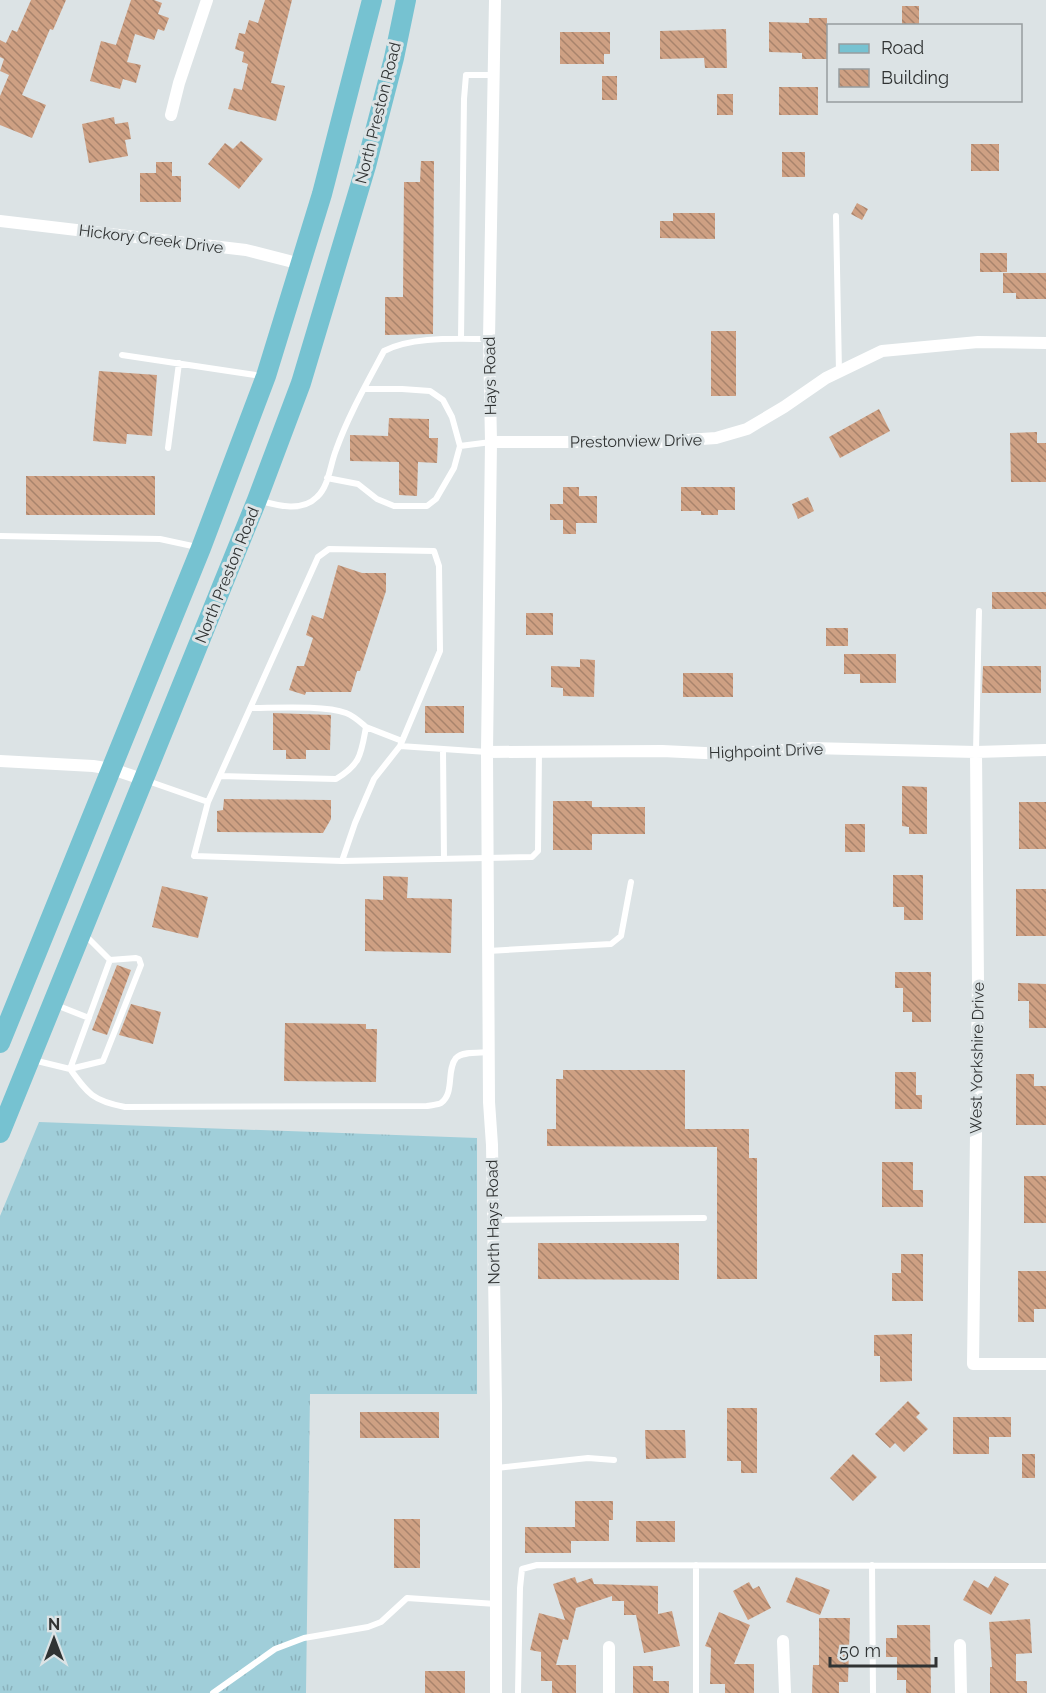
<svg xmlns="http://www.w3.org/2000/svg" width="1046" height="1693" font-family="Raleway,sans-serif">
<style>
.grass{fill:url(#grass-tufts)}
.building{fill:url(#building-back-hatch)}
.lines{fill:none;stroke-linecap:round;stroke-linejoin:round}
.service{stroke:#fff;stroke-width:6}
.minor{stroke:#fff;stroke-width:12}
.primary{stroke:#76c2d1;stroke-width:20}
.labels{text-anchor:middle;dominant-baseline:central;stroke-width:6;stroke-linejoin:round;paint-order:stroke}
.street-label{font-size:16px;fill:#303333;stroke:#dce3e5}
</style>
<defs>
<pattern id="grass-tufts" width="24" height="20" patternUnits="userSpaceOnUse" patternTransform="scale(1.5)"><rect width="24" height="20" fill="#a0ced9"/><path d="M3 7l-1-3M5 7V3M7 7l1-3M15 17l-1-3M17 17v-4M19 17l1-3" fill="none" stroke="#8ab1bb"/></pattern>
<pattern id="building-back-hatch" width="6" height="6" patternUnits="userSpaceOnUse" patternTransform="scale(1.5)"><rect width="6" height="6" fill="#cea083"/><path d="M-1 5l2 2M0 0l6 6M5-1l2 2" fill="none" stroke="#a8836c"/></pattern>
</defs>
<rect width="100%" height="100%" fill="#dce3e5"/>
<path class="grass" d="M39,1122L477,1138V1394H310L306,1693H0V1216Z"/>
<path class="building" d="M31,0H66L53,30L50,29L22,95L46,105L32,138L0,125V96L9,75L0,71L4,59L0,57V40L6,43L12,30L17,32Z
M131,0H154L162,3L158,14L169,18L164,31L158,29L154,40L135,34L127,62L141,65L136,83L123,79L120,89L90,81L101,41L116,45Z
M265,0H292L271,83L285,86L276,121L228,109L234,88L242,90L248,64L242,62L244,52L235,49L239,33L245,34L249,20L258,23Z
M902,6H919V26H902Z
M809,18H827V59H802V53L769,52V22L809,23Z
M726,29L727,68H705L704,58L660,59V31Z
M560,32H610V54H604V64H560Z
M602,76H617V100H602Z
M779,87H818V115H779Z
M717,94H733V115H717Z
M114,117L115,124L128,122L131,139L125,140L128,156L89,163L82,124Z
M241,141L263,159L239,189L208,164L225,143L233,149Z
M971,144H999V171H971Z
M782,152H805V177H782Z
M421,161H434L433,334L385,335V297H403L404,182H420Z
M156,162H172V176H181V202H140V173H156Z
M857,203L868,209L862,220L851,214Z
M673,213H715V239L660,238V221H673Z
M980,253H1007V272H980Z
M1003,273H1046V299H1016V293H1003Z
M711,331H736V396H711Z
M99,371L157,375L152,436L127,434L126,444L93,441Z
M879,409L890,431L840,458L829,437Z
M389,418L429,419V438H438L437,463L418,462L417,496L399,495V462L350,461V435L388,436Z
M1037,432V443H1046V482H1011L1010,433Z
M26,476H155V515H26Z
M563,487H579V496H597V523H576V534H563V520H550V504H563Z
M681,487H735V510H718V515H701V511H681Z
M808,497L814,511L798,519L792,504Z
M338,565L362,573H386V591L360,671H357L351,692H306L305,695L289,690L297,666H304L313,638L306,635L312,615L323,619Z
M992,592H1046V609H992Z
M526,613H553V635H526Z
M826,628H848V646H826Z
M844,654H896V683H860V674H844Z
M580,659L595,660L594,697L563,696V688L551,687V666L580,667Z
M983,666H1041V693H982Z
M683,673H733V697H683Z
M425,706H464V733H425Z
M273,713L331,715L330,750H306V759H286V750H273Z
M902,786L927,787V834H909V827L902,826Z
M224,799L331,800V819L323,833L217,832V811L223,810Z
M553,801H592V807H645V834H592V850H553Z
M1019,802H1046V849H1019Z
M845,824H865V852H845Z
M893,875H923V920H904V907H893Z
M383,876L408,877L407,898L452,899L451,953L365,951V899L383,900Z
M162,886L208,897L198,938L152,927Z
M1016,889H1046V936H1016Z
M117,965L131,970L107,1035L92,1030Z
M895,972H931V1022H912V1012H903V988H895Z
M1018,983L1046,984V1028H1029V1001H1018Z
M131,1004L161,1012L153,1044L119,1035Z
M285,1023L366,1024V1029H377L376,1082L284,1081Z
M563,1070H685V1129H749V1158H757V1279H717V1147L547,1146V1129H556V1079H563Z
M895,1072H916V1095H922V1109H895Z
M1016,1074H1034V1086H1046V1125H1016Z
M882,1162H913V1190H923V1207H882Z
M1024,1176H1046V1223H1024Z
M538,1243H679V1280L538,1279Z
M901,1254H923V1301H892V1273H901Z
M1018,1271H1046V1309H1034V1322H1018Z
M912,1334V1381L880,1382V1356H874V1335Z
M908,1401L920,1413L916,1417L928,1429L904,1452L895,1443L890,1448L875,1434Z
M727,1408H757V1473H741V1461H727Z
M360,1412H439V1438H360Z
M953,1417H1011V1437H989V1454H953Z
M645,1430H685L686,1458L646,1459Z
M853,1454L877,1477L853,1501L830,1478Z
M1022,1454H1035V1478H1022Z
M575,1501H613V1520H609V1541H571V1553H525V1527H575Z
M394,1519H420V1568H394Z
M636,1521H675V1542H636Z
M995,1576L1009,1584L991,1615L963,1600L974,1580L988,1588Z
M575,1577L577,1583L592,1578L594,1584L658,1586V1614L672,1611L680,1646L644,1653L636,1615H624V1601H612V1596L576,1608L568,1640L563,1639L556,1665H576V1693H552V1681H541V1652L530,1650L539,1613L565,1620L553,1584Z
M796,1577L830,1590L820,1615L786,1602Z
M749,1582L753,1589L759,1586L771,1608L748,1620L733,1591Z
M719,1612L750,1625L734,1664H754V1693H725V1684H710L711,1648L705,1646Z
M819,1618H850L848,1682H839V1693H812L813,1665H819Z
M1030,1619L1032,1653L1016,1654V1681H1027V1693H990V1667H992L989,1622Z
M897,1625H930L931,1693H906V1680H897V1657H886V1638H897Z
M633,1666H653V1681H669V1693H633Z
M425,1671H465V1693H425Z"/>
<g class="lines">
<path class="service" d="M836,216L839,372
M461,339L464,99L466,75H494
M122,355L262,376
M460,446L491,442
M168,448L179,363
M327,478L358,484L377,499L394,506H427L436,499L454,468L460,446L452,417L443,400L430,391L402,389H365
M261,501C279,506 302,512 317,497C329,486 330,465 336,450C348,416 367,383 384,351C412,336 457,339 489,339
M0,536L160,539L197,547
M251,708C275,708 325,705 346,713C354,716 359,721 366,727
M443,749L444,859
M976,752L979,611
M220,776L336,779C361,764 361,754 366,727L402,741
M145,780L208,802L318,557L329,549L434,551L439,566L440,651L400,746L487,752
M208,802L194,856L342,861L355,823L374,779L400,746
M342,861L532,857L538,851L539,751
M488,951L611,944L621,936L631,882
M110,960L136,958L139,959L141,965L103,1061L70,1069C88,1094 93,1101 125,1107L427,1106C431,1105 438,1105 441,1103C455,1093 446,1070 456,1058C463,1051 480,1053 489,1052
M56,1005L89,1018
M33,1060L70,1069L110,960L84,934
M493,1220L704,1218
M497,1468L588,1458L614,1460
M696,1565V1693
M872,1565L873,1693
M213,1693L275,1649L304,1638L368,1627L381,1622L407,1598L496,1604
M518,1693L520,1588L522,1569L537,1565L1046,1566"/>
<path class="minor" d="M495,0L489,339L491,442L487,752L489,1102L492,1145L496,1404V1693
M171,115L179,83L207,0
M0,221L246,250L301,264
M491,442H658L716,438L747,429L784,407L826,378L882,351L978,342L1046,343
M487,752L662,751L726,754L810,748L976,752L1046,750
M976,752L978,982L973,1364H1046
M0,761L93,766L112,769L145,780
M783,1641L785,1693
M960,1645L961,1693
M609,1647V1693"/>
<path class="primary" d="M0,1043L201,548L266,376L322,194L372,0
M0,1133L257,500L301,383L366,166L394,58L406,0"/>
</g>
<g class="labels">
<g class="street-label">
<text transform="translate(378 113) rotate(-76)">North Preston Road</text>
<text transform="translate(151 239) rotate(7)">Hickory Creek Drive</text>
<text transform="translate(490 376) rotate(-91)">Hays Road</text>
<text transform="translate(636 441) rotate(-1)">Prestonview Drive</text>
<text transform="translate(227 575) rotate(-68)">North Preston Road</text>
<text transform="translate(766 751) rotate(-2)">Highpoint Drive</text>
<text transform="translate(977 1058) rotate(-89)">West Yorkshire Drive</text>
<text transform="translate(493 1222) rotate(-91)">North Hays Road</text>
</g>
</g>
<rect x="827" y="24" width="195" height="78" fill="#dce3e5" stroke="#979d9e" stroke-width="1.5"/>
<rect x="839" y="44" width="30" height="9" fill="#76c2d1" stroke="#979d9e" stroke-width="1.5"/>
<text x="881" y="54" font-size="18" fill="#303333">Road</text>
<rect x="839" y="69" width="30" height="18" fill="url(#building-back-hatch)" stroke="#979d9e" stroke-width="1.5"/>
<text x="881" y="84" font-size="18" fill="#303333">Building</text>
<g transform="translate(54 1639)" stroke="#dce3e5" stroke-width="4.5" paint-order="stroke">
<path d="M0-4.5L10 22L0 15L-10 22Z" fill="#303333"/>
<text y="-9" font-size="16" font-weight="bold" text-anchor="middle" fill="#303333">N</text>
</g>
<path d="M830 1657v9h106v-9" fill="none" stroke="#303333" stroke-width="3"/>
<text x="839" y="1657" font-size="18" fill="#303333" stroke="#dce3e5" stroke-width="4.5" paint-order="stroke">50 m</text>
</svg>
